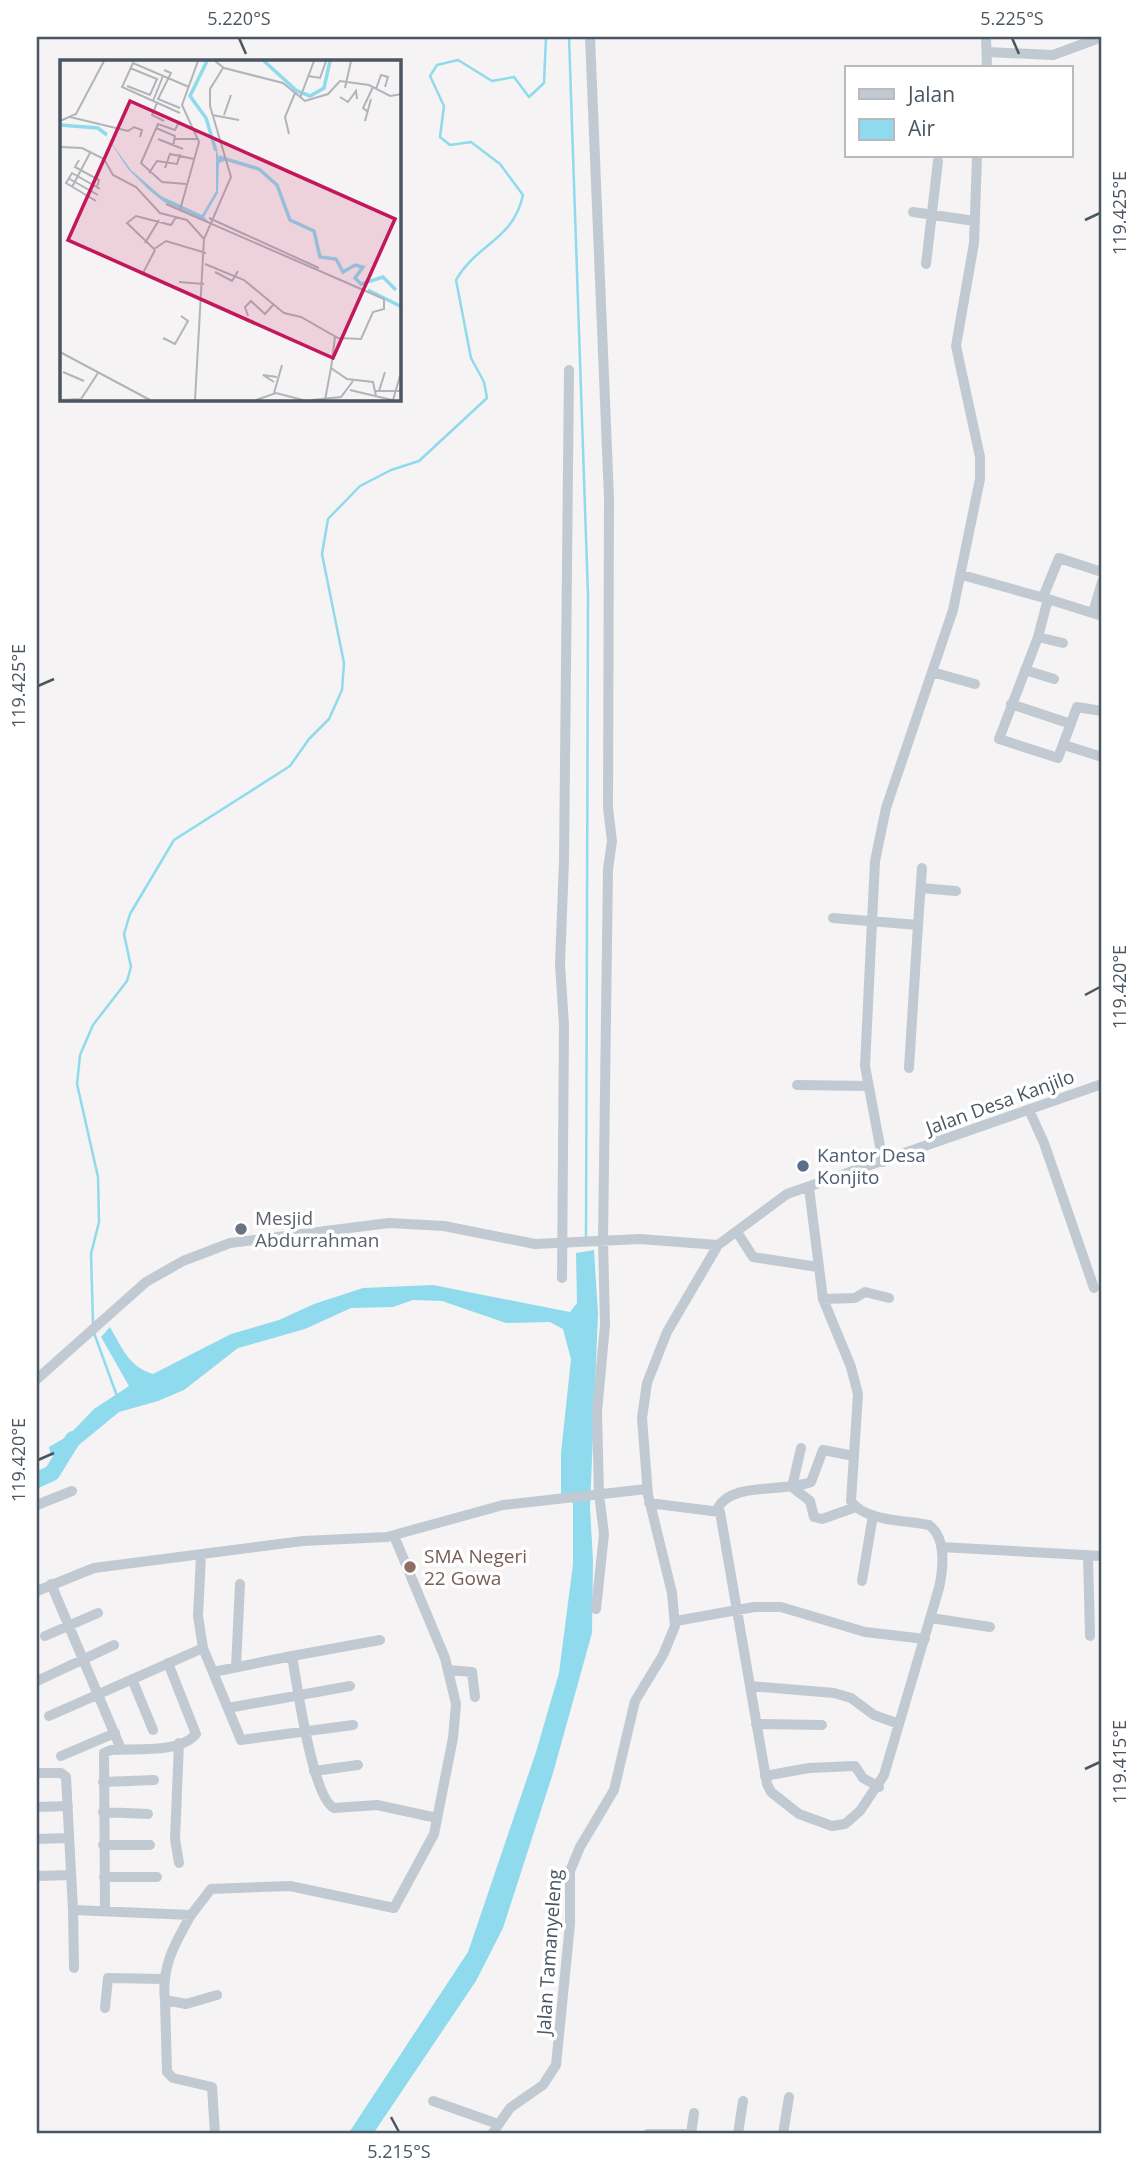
<svg xmlns="http://www.w3.org/2000/svg" width="1139" height="2171" font-family="'Open Sans',sans-serif">
<style>
.water{fill:#90daee}
.lines{fill:none;stroke-linecap:round;stroke-linejoin:round}
.stream{stroke:#90daee;stroke-width:2.5}
.river{stroke:#90daee;stroke-width:16}
.minor{stroke:#c1cad2;stroke-width:10}
.ticks{fill:none;stroke:#4a5661;stroke-width:2.5}
.service-dot{fill:#5c6f8a;stroke:#fff;stroke-width:2.5}
.worship-dot{fill:#6b7280;stroke:#fff;stroke-width:2.5}
.education-dot{fill:#8d6e63;stroke:#fff;stroke-width:2.5}
.labels{text-anchor:middle;dominant-baseline:central;stroke-width:7;stroke-linejoin:round;paint-order:stroke}
.street-label{font-size:19px;fill:#4a5661;stroke:#fff}
.service-label{font-size:19px;fill:#4e5e75;stroke:#fff;text-anchor:start}
.worship-label{font-size:19px;fill:#5b616d;stroke:#fff;text-anchor:start}
.education-label{font-size:19px;fill:#785e54;stroke:#fff;text-anchor:start}
.inset-river{fill:none;stroke:#90daee;stroke-width:3.5}
.inset-road{fill:none;stroke:#b1b4b9;stroke-width:2}
.view{fill:#c2185b;fill-opacity:0.15;stroke:#c2185b;stroke-width:3.5}
.inset-edge{fill:none;stroke:#4a5661;stroke-width:3.5}
.neatline{fill:none;stroke:#4a5661;stroke-width:2.5}
.ticks-label{font-size:18px;text-anchor:middle;fill:#4a5661}
</style>
<rect width="100%" height="100%" fill="#f5f3f3"/>
<path class="water" d="M594,1250L598,1314L590,1507L593,1561L592,1633L553,1773L503,1928L476,1981L373,2134H348L468,1952L536,1752L559,1673L573,1564V1503L561,1498V1453L571,1359L563,1329L550,1322L506,1323L442,1301L413,1300L393,1307L351,1308L305,1329L238,1348L184,1390L158,1401L119,1412L68,1454L51,1456L49,1447L68,1436L94,1409L129,1386L101,1337L110,1327C122,1348 129,1367 153,1374L231,1334L279,1320L314,1304L363,1288L433,1285L570,1312L577,1303L576,1253Z"/>
<g class="lines">
<path class="stream" d="M569,37L588,596L586,1237
M93,1323L91,1254L99,1222L98,1177L77,1084L80,1055L93,1025L127,981L131,967L124,934L130,914L174,840L290,766L309,739L329,719L342,690L344,663L322,554L328,519L360,486L391,470L419,461L487,398L484,382L471,358L456,280C477,243 513,241 523,195L500,164L471,142L450,145L440,137L444,106L430,76L437,65L458,60L492,81L514,77L529,97L544,83L546,37
M94,1333L117,1396"/>
<path class="river" d="M37,1480L52,1473L73,1439"/>
<path class="minor" d="M590,37L609,498L608,808L612,841L608,869L603,1240L605,1325L597,1412L599,1494L604,1534L596,1609
M986,37L987,68
M987,52L1053,55L1102,37
M913,212L975,221
M926,264L938,161
M962,575L1048,599L1038,637L999,739L1058,758L1077,707L1102,711
M1043,597L1059,558L1102,572
M1048,599L1102,616
M1093,613L1102,582
M1038,637L1063,643
M1025,670L1054,679
M932,672L975,684
M1011,704L1071,724
M1064,745L1099,756
M921,888L956,891
M833,918L918,925L909,1068
M918,925L922,868
M797,1085L867,1086
M1029,1110L1044,1143L1094,1288
M883,1162L865,1066L875,861L886,808L953,610L980,479V457L956,346L974,243L977,156
M737,1232L753,1257L818,1267
M562,1278L564,1025L560,964L564,861L569,370
M823,1299L855,1298L865,1292L889,1298
M37,1379L146,1282L183,1261L230,1243L389,1223L444,1226L535,1244L640,1239L718,1245L787,1194L1102,1084
M792,1487L810,1501L814,1517L822,1519L856,1507
M792,1487L801,1448
M649,1503L720,1512L767,1784L771,1792L799,1814L832,1826L845,1824L860,1811L884,1775L939,1588C943,1570 947,1538 929,1525C907,1520 865,1522 851,1501L858,1394L851,1367L823,1299L809,1188
M37,1505L72,1491
M717,1509C732,1481 782,1493 811,1482L823,1450L854,1456
M941,1547L1102,1556
M201,1555L198,1616L203,1648L241,1740L353,1725
M1088,1555L1090,1636
M862,1581L873,1515
M51,1584L121,1749
M37,1591L94,1568L303,1541L387,1537L503,1505L647,1489
M931,1618L990,1627
M676,1621L754,1607H781L865,1632L925,1639
M45,1636L98,1613
M292,1656L380,1640
M236,1667L240,1584
M449,1670L472,1672L475,1697
M213,1672L292,1656C297,1684 312,1797 334,1808L377,1805L437,1818
M132,1679L153,1730
M37,1681L114,1645
M750,1686L834,1693L851,1698L874,1715L899,1724
M228,1708L350,1686
M49,1716L203,1648
M756,1724L822,1725
M61,1756L115,1733
M314,1771L358,1765
M37,1773H61L66,1777L73,1910L191,1915L211,1889L290,1886L394,1908L434,1834L453,1738L456,1704L445,1658L394,1536
M765,1776L809,1768L855,1766L863,1778L879,1787
M103,1782L154,1780
M37,1807L68,1806
M103,1812L148,1814
M37,1839L67,1838
M103,1845H150
M179,1863L175,1839L179,1743
M37,1876L70,1875
M104,1877H157
M105,1909L104,1753L111,1750C135,1748 179,1754 196,1734L168,1663
M73,1910L74,1968
M165,2000C161,1967 175,1943 191,1915
M105,2008L108,1978L162,1979
M433,2101L498,2124
M215,2134L212,2087L173,2078L167,2072L165,2000L186,2004L217,1995
M492,2134L510,2108L543,2085L556,2065L570,1924V1871L580,1847L614,1790L635,1701L663,1655L675,1626L672,1593L648,1495L642,1418L647,1383L667,1332L718,1245
M648,2134H691
M691,2134L694,2113
M738,2134L743,2101
M783,2134L789,2097"/>
</g>
<path class="ticks" d="M239,38L246,54M1012,38L1019,54M1085,220L1100,213M38,686L54,679M1085,995L1100,987M38,1460L54,1453M1085,1769L1100,1762M391,2117L399,2132"/>
<circle class="service-dot" cx="803" cy="1166" r="7"/>
<circle class="worship-dot" cx="241" cy="1229" r="7"/>
<circle class="education-dot" cx="410" cy="1567" r="7"/>
<g class="labels">
<g class="street-label">
<text transform="translate(1000 1102) rotate(-20)">Jalan Desa Kanjilo</text>
<text transform="translate(549 1952) rotate(-86)">Jalan Tamanyeleng</text>
</g>
<g class="service-label">
<text x="817" y="1155">Kantor Desa<tspan x="817" dy="22">Konjito</tspan></text>
</g>
<g class="worship-label">
<text x="255" y="1218">Mesjid<tspan x="255" dy="22">Abdurrahman</tspan></text>
</g>
<g class="education-label">
<text x="424" y="1556">SMA Negeri<tspan x="424" dy="22">22 Gowa</tspan></text>
</g>
</g>
<g transform="translate(60 60)">
<rect width="341" height="341" fill="#f5f3f3"/>
<path d="M45,74L71,110L101,136L142,155L156,131V86L159,99L167,100L159,103L158,133L144,157L150,163L104,142L89,130L68,109Z" fill="#90daee"/>
<path class="inset-river" d="M147,1L130,36L146,58L156,91M204,1L237,31L250,36L264,28L270,1M0,65L38,68L47,75M159,97L199,109L217,125L230,160L254,171L260,197L276,199L283,212L295,205L303,207L295,218L301,224L323,217L336,230M308,230L342,247"/>
<path class="inset-road" d="M155,1L164,8L223,23L245,41L268,34L280,21L309,25L330,36L342,34M104,10L111,13L98,39L120,48M248,16L260,18L266,1M67,26L90,35L97,19L70,8M285,28L291,1M316,29L321,15L328,17L325,27M280,37L288,42L296,31L297,39M240,38L254,1M93,41L103,16M97,43L92,55L104,61M308,52L303,48L313,27M120,53L62,27L73,3L129,27M152,55L179,60M164,55L171,35M10,57L68,71L74,67L82,70L80,77M0,61L16,54L44,1M115,61L119,62L115,70L98,64L81,103L102,122L126,124M305,61L311,39M96,68L115,76L113,86M229,74L225,57L235,33M98,79L123,89M115,79H139M0,87L22,88L44,99L53,115L76,127L100,153L127,160L144,179M19,100L15,107L39,120L37,127M105,108L110,94L134,99M89,113L97,101L117,104L120,94M8,118L38,135M12,127L31,91M36,141L6,123L12,113L40,129M106,144L324,239V249L313,252L301,279L278,278L241,257L224,253L184,220L145,204M120,150L139,82L122,45L138,1M116,157L111,165L76,156L67,163L94,189L106,181L146,193M149,158L259,208M85,183L99,160M155,212L172,221L178,211M82,215L95,190M119,222L144,224M188,256L185,247L191,241L205,254L213,245M275,277L271,308L287,319L313,322L316,336M103,278L115,284L128,261L121,256M0,292L90,340M3,312L24,321M214,322L203,315L217,317M290,330L332,340M315,331H319L325,312M319,331H342M214,333L222,305M1,340L21,339L38,313M135,340L144,179L171,117L150,46V29L163,8M196,340L216,333L243,340M252,340L281,337L293,321M265,340L271,308M333,340L340,316"/>
<path class="view" d="M70,41L335,159L273,298L8,180Z"/>
<rect width="341" height="341" class="inset-edge"/>
</g>
<rect width="1139" height="2171" fill="none" stroke="#ffffff" stroke-width="77"/>
<rect x="845" y="66" width="228" height="91" fill="#ffffff" stroke="#b7bbc0" stroke-width="2"/>
<rect x="859" y="89" width="35" height="10" fill="#c1cad2" stroke="#b7bbc0" stroke-width="2"/>
<text x="908" y="102" font-size="21" fill="#4a5661">Jalan</text>
<rect x="859" y="119" width="35" height="21" fill="#90daee" stroke="#b7bbc0" stroke-width="2"/>
<text x="908" y="136" font-size="21" fill="#4a5661">Air</text>
<rect x="38" y="38" width="1062" height="2094" class="neatline"/>
<g class="ticks-label">
<text x="239" y="25">5.220°S</text>
<text x="1012" y="25">5.225°S</text>
<text transform="translate(1120 213) rotate(-90)" y="6">119.425°E</text>
<text transform="translate(19 686) rotate(-90)" y="6">119.425°E</text>
<text transform="translate(1120 987) rotate(-90)" y="6">119.420°E</text>
<text transform="translate(19 1460) rotate(-90)" y="6">119.420°E</text>
<text transform="translate(1120 1762) rotate(-90)" y="6">119.415°E</text>
<text x="399" y="2158">5.215°S</text>
</g>
</svg>
